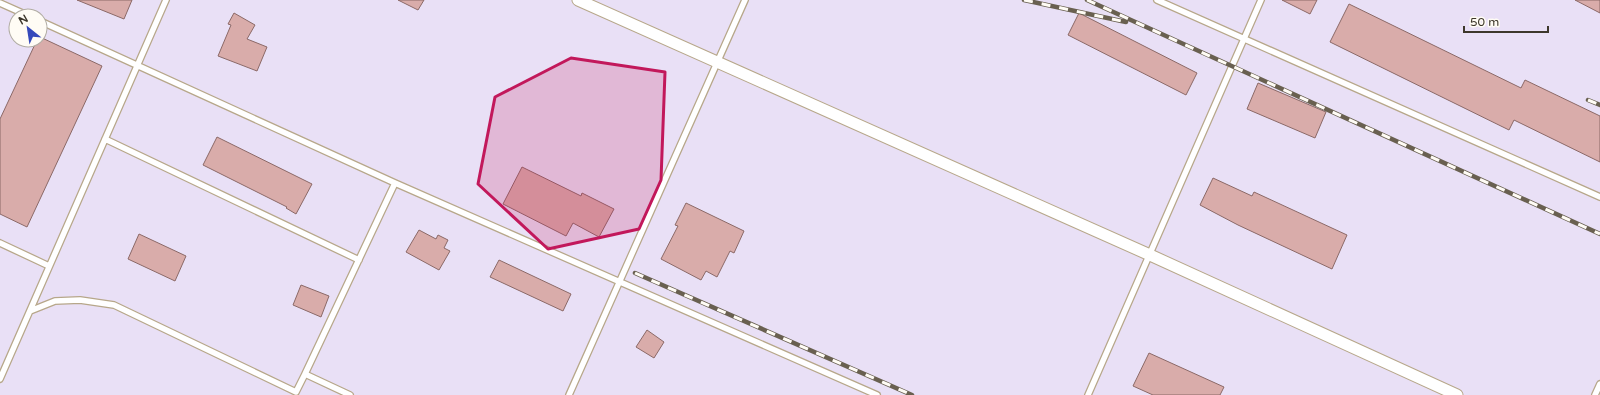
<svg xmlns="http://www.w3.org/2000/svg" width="1600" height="395" font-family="'Varela Round',sans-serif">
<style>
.industrial{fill:#e9e0f6;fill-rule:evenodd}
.building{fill:#d9acaa;stroke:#8b6967}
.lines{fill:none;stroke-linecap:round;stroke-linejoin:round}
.service-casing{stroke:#b7a78a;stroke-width:8}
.minor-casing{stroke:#b7a78a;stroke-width:13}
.service{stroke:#fff;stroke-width:5.5}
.minor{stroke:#fff;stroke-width:11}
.rail-casing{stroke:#696050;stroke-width:4.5}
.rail{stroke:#fffcf5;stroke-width:3;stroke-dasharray:9;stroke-linecap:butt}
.marked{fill:#c2185b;fill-opacity:0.2;stroke:#c2185b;stroke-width:3;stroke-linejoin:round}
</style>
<rect width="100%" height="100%" fill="#feedce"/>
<path class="industrial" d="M0,0H1600V395H0ZM16,16H40V40H16Z"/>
<path class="building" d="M77,0H132L124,19Z
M398,0H424L418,10Z
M1282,0H1317L1310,14Z
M1575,0H1600V13Z
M1349,4L1521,88L1525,80L1600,116V162L1514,120L1509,130L1330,42Z
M234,13L255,25L247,39L267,47L257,71L218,56L231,25L228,24Z
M1079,13L1197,73L1186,95L1068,35Z
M40,37L102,66L27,227L0,214V119L37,40H40Z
M1258,83L1326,112L1315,138L1247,109Z
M217,137L312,184L296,214L286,208L287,207L203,165Z
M522,167L581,196L582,193L614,209L599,237L573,223L566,236L503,204Z
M1213,178L1252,196L1254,192L1347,235L1332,269L1238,225L1200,205Z
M686,203L744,231L734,253L730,251L717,277L706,271L701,280L661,259L678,226L675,225Z
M419,230L436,239L438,235L448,240L444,248L450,251L439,270L406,252Z
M139,234L186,256L175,281L128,259Z
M499,260L571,294L563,311L490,277Z
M301,285L329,296L321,317L293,305Z
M647,330L664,342L654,358L636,347Z
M1149,353L1224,387L1220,395H1153L1133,386Z"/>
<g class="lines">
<g class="service-casing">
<path id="service" d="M1157,0L1600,197
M0,3L29,16
M40,21L395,183L877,395
M105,139L359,260
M0,243L49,266
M30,311L55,301L80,300L114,305L296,392L305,374
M0,379L166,0
M350,395L305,374L395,183
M569,395L745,0
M1088,395L1261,0
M1595,395L1600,384"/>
</g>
<g class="minor-casing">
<path id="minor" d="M578,0L1150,255L1457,395"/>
</g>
<use href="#service" class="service"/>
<use href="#minor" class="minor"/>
<g class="rail-casing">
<path id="rail" d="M1024,0L1126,22
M1087,0L1600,234
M1588,100L1600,105
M635,273L912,395"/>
</g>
<use href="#rail" class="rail"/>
</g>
<path class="marked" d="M571,58L665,72L661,180L639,229L548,249L478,184L495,97Z"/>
<g transform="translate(28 28) rotate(330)"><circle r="19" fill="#fffcf5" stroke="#b1ada4"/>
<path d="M0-3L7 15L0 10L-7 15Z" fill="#3549bb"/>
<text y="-6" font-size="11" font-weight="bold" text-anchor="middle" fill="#3d372b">N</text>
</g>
<path d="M1464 26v6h84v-6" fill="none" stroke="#3d372b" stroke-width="2"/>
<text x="1470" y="26" font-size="12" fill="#3d372b" stroke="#fffcf5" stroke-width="3" paint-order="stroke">50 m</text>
</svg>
